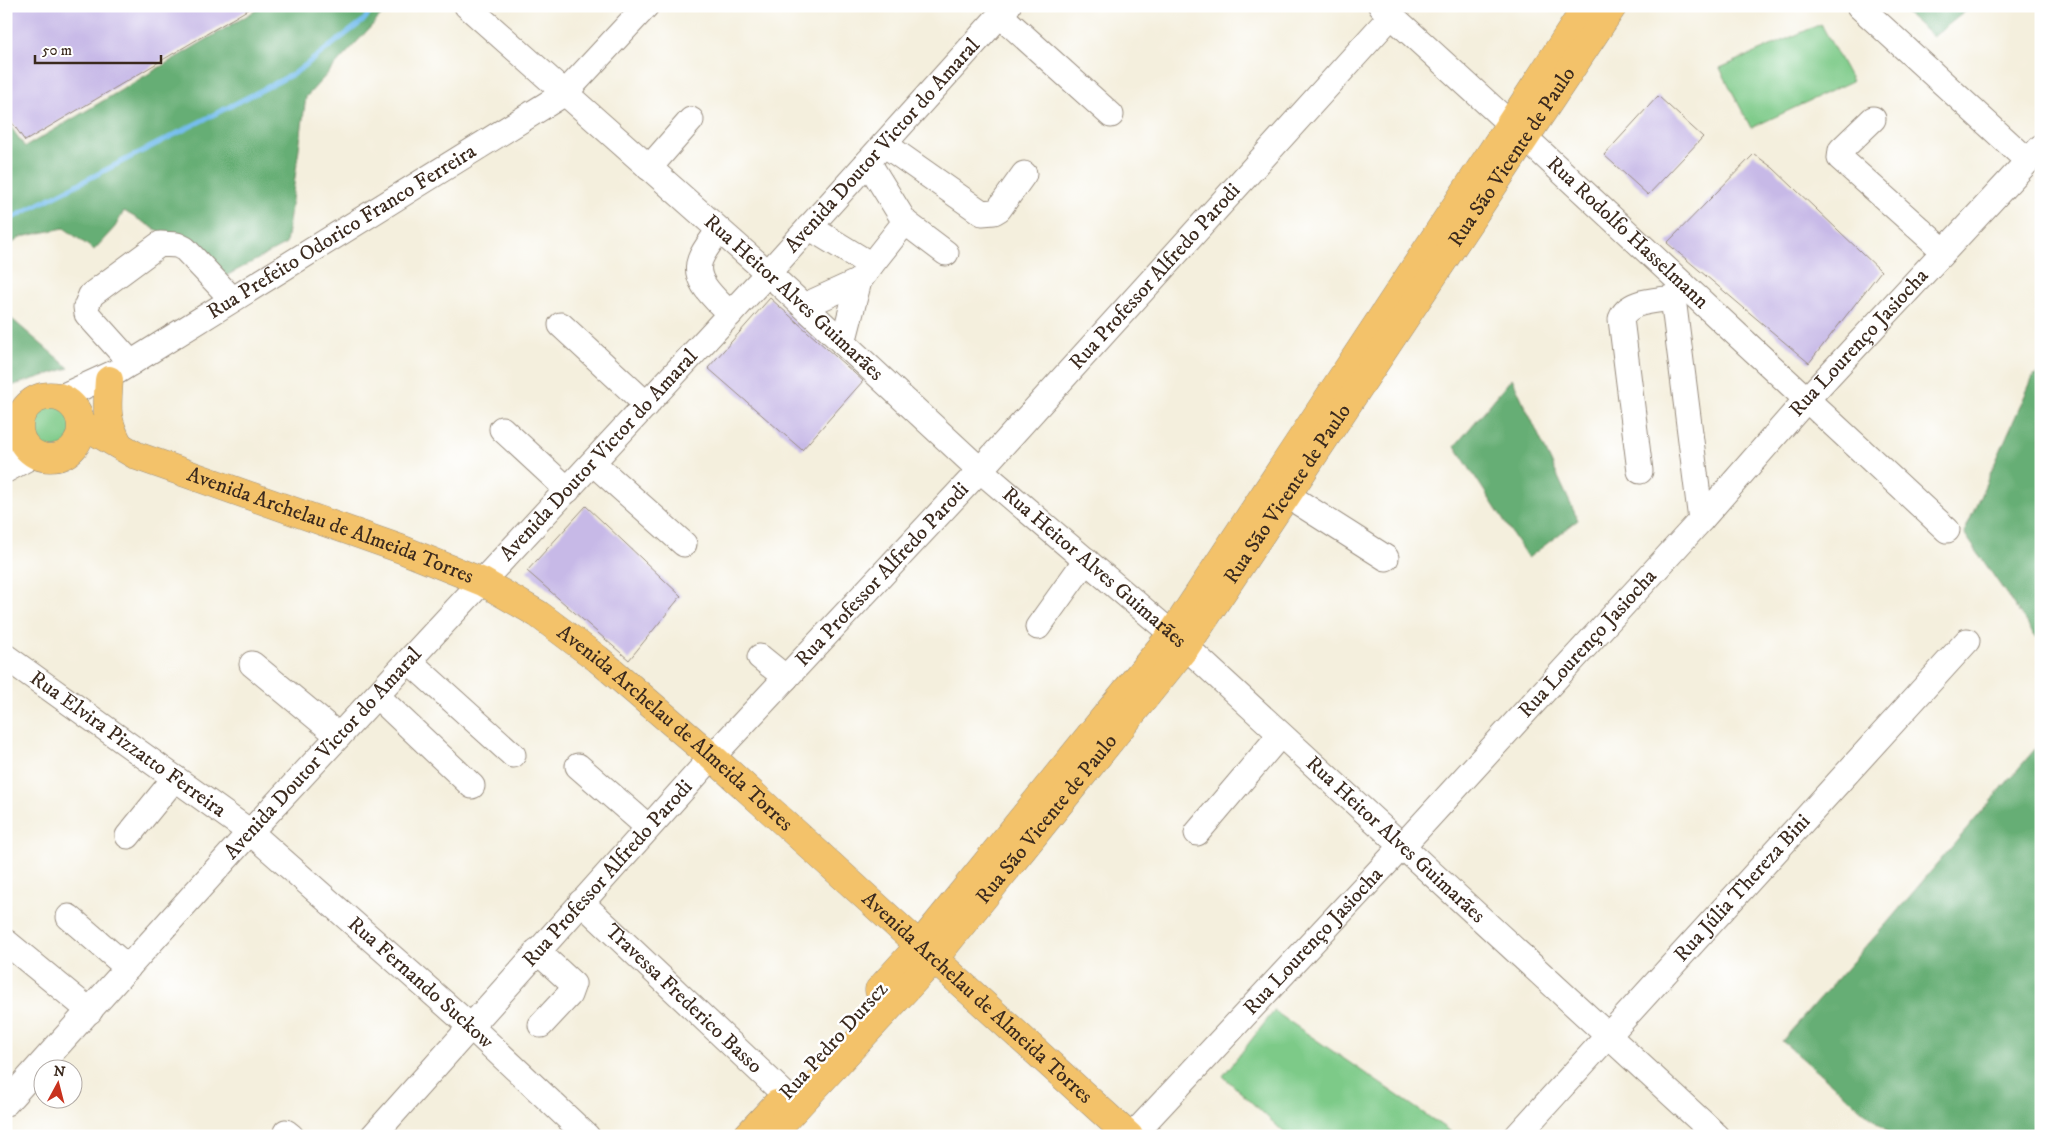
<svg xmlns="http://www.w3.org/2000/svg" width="2047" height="1142" font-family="'IM FELL DW Pica',serif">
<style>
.green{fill:#7dca88;stroke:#5c7a53}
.forest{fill:#66ae74;stroke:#506c49}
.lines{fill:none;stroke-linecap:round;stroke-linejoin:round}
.stream{stroke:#76beee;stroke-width:5}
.building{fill:#c7b9e7}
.minor-casing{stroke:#988c7e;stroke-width:27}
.major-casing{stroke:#988c7e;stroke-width:29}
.minor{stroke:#fff;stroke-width:25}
.major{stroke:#f3c26a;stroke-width:28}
.labels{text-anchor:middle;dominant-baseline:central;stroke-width:5;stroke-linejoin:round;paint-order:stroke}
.street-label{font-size:21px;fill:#3b2a1e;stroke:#fff}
</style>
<rect width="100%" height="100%" fill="#fff"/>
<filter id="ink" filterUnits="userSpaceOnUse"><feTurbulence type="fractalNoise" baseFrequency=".02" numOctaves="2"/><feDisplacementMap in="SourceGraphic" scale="10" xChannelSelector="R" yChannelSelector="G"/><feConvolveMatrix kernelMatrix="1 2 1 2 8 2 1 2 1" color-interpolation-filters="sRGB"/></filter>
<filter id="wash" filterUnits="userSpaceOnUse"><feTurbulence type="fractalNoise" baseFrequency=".0096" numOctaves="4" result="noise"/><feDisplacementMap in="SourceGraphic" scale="20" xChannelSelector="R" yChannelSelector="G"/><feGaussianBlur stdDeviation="1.12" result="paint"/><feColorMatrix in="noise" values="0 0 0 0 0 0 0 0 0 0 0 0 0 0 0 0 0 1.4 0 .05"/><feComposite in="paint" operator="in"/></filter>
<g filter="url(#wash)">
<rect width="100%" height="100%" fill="#f4efdd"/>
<path class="green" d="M1821,24L1852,81L1751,128L1720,68Z
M29 426a23 23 0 1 1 46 0a23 23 0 1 1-46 0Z
M1274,1011L1457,1136H1288L1223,1076Z"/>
<path class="forest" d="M263,6H390L306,97L286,244L226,276L212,257L183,239L167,236L124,211L115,227L94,250L64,228L21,237L6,248V120L25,147Z
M1898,6H1972L1933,37Z
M6,314L69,368L11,386L6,384Z
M2041,371V644L1964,533L2033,377Z
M1512,378L1578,520L1528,558L1455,446Z
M2041,742V1136H1893L1782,1041L1887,923Z"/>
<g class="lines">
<path class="stream" d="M6,221L295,73L363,21L375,6"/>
</g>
<g id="blocks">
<path class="building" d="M6,6H254L25,141L6,114Z
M1658,96L1703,137L1648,195L1604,155Z
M1754,154L1773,168L1881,271L1809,363L1667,243Z
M770,298L863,381L802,450L708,368Z
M586,506L681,596L629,660L527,571Z"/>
</g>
</g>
<g filter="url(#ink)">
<use href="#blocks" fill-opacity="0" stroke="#988c7e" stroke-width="1"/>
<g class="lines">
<g class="minor-casing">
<g id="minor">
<path id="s1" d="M467,6L768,273L980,470L1172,634L1717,1136"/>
<path id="s2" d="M1381,6L1531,143L1947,530"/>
<path d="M1859,6L2028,161"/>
<path d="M1000,15L1111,115"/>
<path d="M1873,119L1841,150L1840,158L1944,251"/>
<path d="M884,144L982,213L994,212L999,209L1024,174"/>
<path d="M649,168L691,120"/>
<path d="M905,222L946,253"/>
<path d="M809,227L871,265L905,222L868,162"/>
<path d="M719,230C713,239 704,249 700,260C692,281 717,300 730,314"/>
<path d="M1682,284L1673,298L1701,520"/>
<path d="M804,306L859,281"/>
<path d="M561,325L647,405"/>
<path d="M843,343L859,281L871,265"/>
<path d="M131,363L87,314L86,307L91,295L160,244L177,245L185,249L232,299"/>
<path id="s3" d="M61,397L118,371L565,93L646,6"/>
<path d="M502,429L568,490"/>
<path d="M6,454L21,438"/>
<path d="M593,463L684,544"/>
<path d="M6,470L35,454"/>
<path d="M1640,471L1621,319C1628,300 1656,301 1673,298"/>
<path d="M1287,495L1386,558"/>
<path d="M1038,627L1086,560"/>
<path id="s4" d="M6,657L250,832L470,1026L587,1136"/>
<path d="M760,657L786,678"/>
<path d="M409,661L513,755"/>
<path d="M252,664L339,736"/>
<path d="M377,696L472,786"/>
<path d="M578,766L648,827"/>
<path d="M1197,833L1280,735"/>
<path d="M128,836L175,778"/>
<path id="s5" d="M581,902L797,1106"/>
<path d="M69,917L128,968"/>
<path d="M6,942L90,1011"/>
<path d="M537,951L573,984L569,995L541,1025"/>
<path id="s6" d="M6,1103L250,832L768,273L1008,6"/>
<path d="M286,1132L291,1136"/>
<path id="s7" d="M373,1136L712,757L980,470L1391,16"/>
<path id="s8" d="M1132,1136L1407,841L1701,520L1806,400L2041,147"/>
<path id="s9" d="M1517,1136L1967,641"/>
</g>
</g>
<g class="major-casing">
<g id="major">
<path d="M109,380C107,409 105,418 119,445"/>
<circle cx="50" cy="427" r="31"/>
<path id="s10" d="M82,424L137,456L401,549L483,582L538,614L598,659L712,757L1129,1136"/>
<path d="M879,990L919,946L1172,634L1510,124L1587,6"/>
<path d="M747,1136L777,1104"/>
<path id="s11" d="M770,1136L934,959L1185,648L1613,6"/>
</g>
</g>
<use href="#minor" class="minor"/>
<use href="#major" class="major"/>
</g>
</g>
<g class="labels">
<g class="street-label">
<text stroke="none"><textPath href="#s6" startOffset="1298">Avenida Doutor Victor do Amaral</textPath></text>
<text stroke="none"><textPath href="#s11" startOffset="1231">Rua São Vicente de Paulo</textPath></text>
<text stroke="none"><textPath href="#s3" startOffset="326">Rua Prefeito Odorico Franco Ferreira</textPath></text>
<text stroke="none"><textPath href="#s2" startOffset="335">Rua Rodolfo Hasselmann</textPath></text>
<text stroke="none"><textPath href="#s7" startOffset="1162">Rua Professor Alfredo Parodi</textPath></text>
<text stroke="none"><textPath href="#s1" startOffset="438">Rua Heitor Alves Guimarães</textPath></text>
<text stroke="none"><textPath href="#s8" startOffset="1076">Rua Lourenço Jasiocha</textPath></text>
<text stroke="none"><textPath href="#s6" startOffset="878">Avenida Doutor Victor do Amaral</textPath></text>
<text stroke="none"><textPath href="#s11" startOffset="826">Rua São Vicente de Paulo</textPath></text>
<text stroke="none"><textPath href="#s10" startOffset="269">Avenida Archelau de Almeida Torres</textPath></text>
<text stroke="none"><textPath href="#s1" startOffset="842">Rua Heitor Alves Guimarães</textPath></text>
<text stroke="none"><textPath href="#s7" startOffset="758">Rua Professor Alfredo Parodi</textPath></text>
<text stroke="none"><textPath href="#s8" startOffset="671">Rua Lourenço Jasiocha</textPath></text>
<text stroke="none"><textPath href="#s10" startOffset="674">Avenida Archelau de Almeida Torres</textPath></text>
<text stroke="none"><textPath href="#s4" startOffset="150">Rua Elvira Pizzatto Ferreira</textPath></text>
<text stroke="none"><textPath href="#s6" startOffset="472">Avenida Doutor Victor do Amaral</textPath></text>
<text stroke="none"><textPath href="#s11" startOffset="421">Rua São Vicente de Paulo</textPath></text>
<text stroke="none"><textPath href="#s1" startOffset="1248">Rua Heitor Alves Guimarães</textPath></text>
<text stroke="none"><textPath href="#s7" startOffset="352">Rua Professor Alfredo Parodi</textPath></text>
<text stroke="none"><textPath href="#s9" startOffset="335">Rua Júlia Thereza Bini</textPath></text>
<text stroke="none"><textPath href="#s8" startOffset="266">Rua Lourenço Jasiocha</textPath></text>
<text stroke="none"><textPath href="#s4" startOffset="528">Rua Fernando Suckow</textPath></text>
<text stroke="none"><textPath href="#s10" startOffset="1079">Avenida Archelau de Almeida Torres</textPath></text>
<text stroke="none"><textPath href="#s5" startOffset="141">Travessa Frederico Basso</textPath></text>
<text transform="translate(834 1041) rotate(-48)">Rua Pedro Durscz</text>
</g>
</g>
<rect width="2047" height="1142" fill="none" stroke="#fff" stroke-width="25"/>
<g transform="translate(58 1084) rotate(7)"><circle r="24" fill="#ffffff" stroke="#b1aaa5"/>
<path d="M0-4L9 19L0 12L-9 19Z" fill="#c8321e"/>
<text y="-8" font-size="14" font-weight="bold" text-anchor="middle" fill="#3b2a1e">N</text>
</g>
<path d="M35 55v8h126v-8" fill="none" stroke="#3b2a1e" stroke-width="2.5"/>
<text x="42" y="55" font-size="15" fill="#3b2a1e" stroke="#ffffff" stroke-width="4" paint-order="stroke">50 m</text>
</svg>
